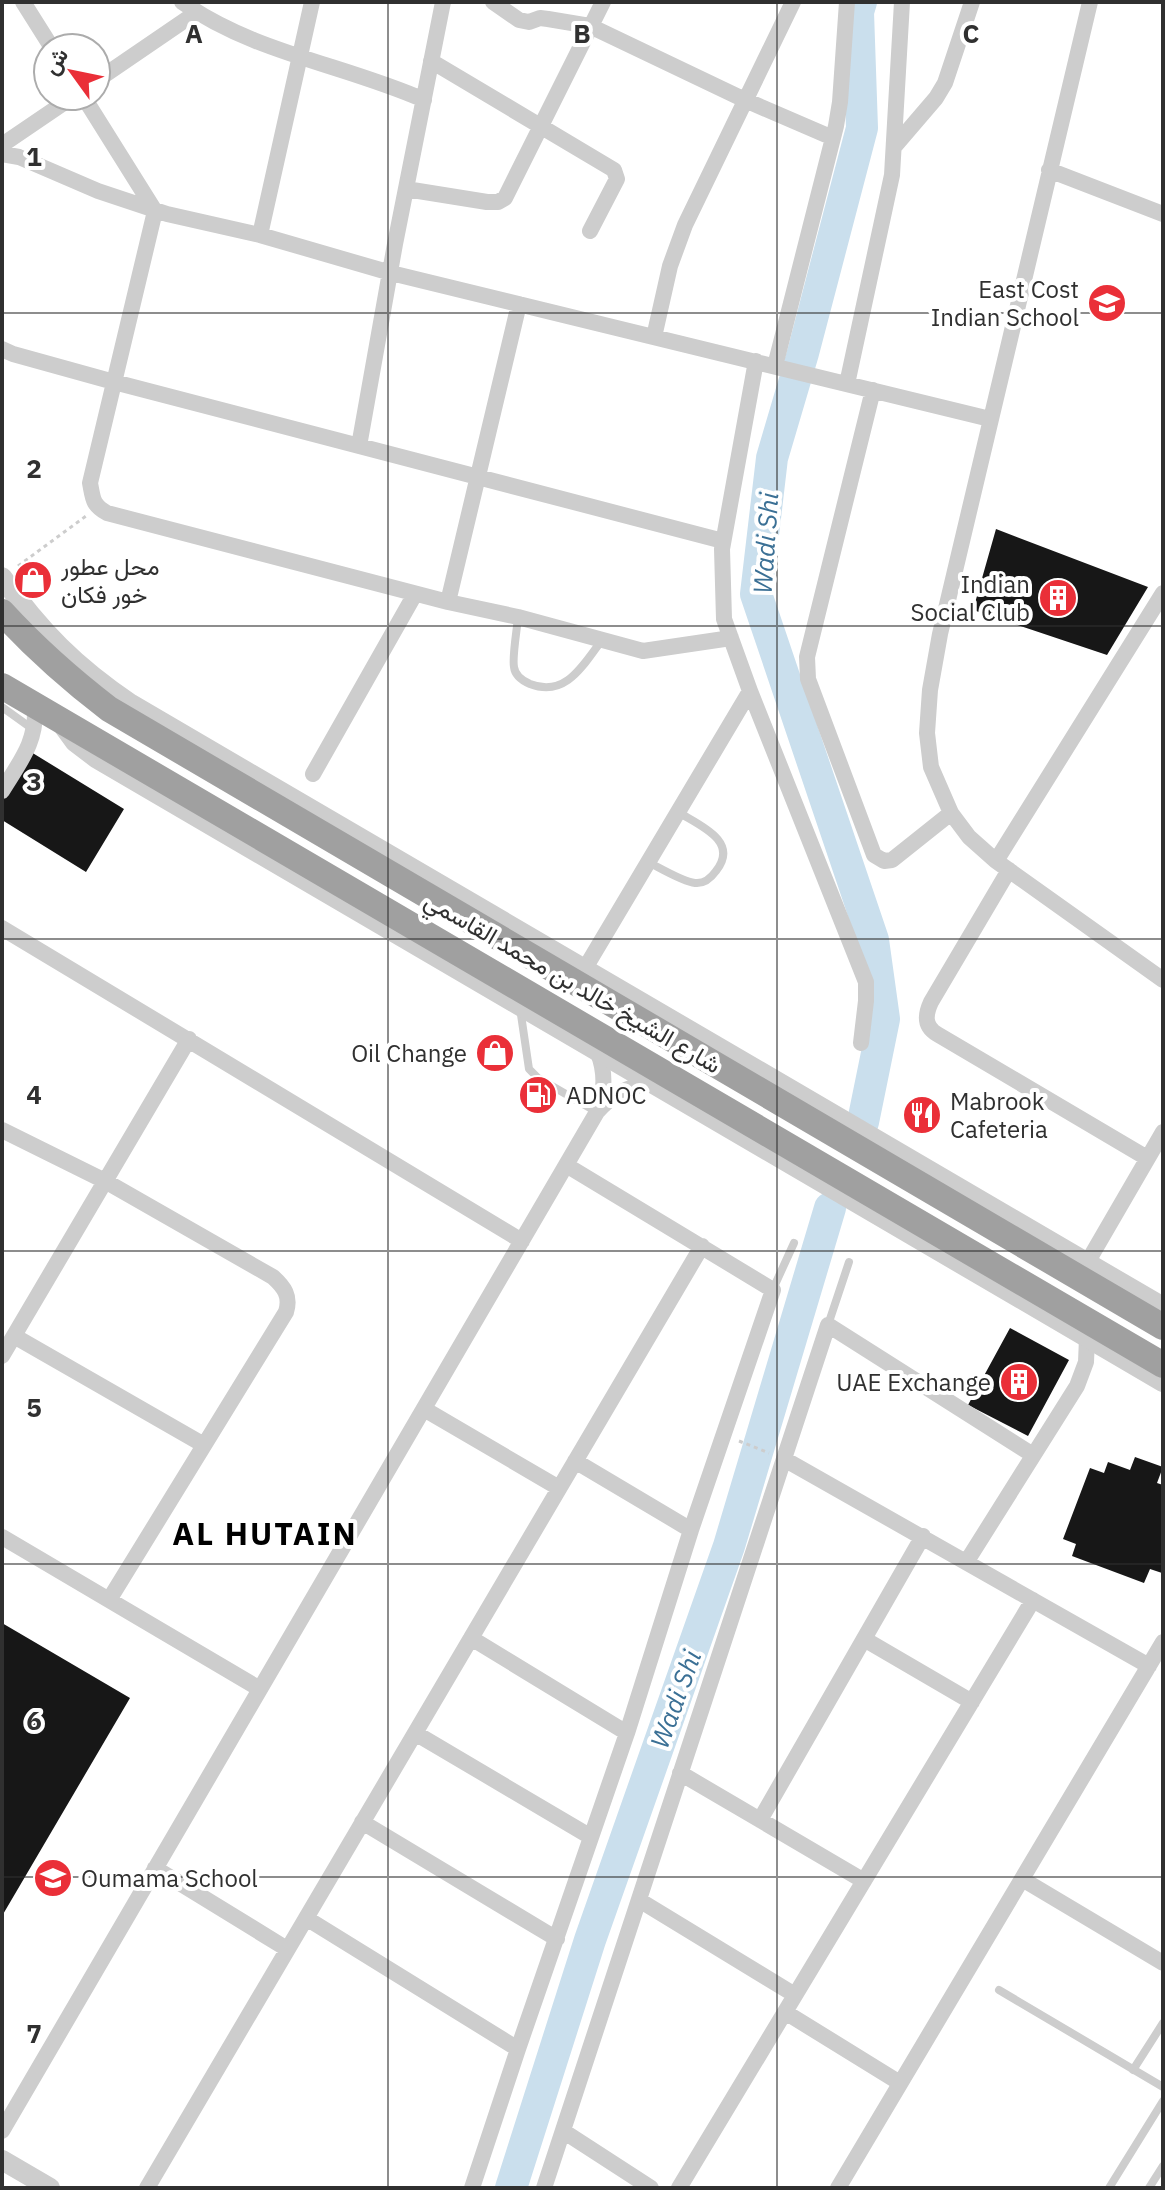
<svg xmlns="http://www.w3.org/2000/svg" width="1165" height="2190" font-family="'IBM Plex Sans',Vazirmatn,sans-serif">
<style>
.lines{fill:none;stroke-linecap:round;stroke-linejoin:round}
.river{stroke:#cadfed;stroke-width:32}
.building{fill:#171717}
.path{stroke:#cdcdcd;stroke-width:3;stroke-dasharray:4 4;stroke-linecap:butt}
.service{stroke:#cdcdcd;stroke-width:8}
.minor{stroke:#cdcdcd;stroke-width:16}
.tertiary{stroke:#cdcdcd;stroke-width:20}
.trunk{stroke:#a0a0a0;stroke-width:26}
.grid{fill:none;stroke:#303030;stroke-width:2;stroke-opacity:0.55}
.labels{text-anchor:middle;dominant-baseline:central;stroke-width:8;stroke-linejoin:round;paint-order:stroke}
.poi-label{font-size:24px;fill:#303030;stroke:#fff;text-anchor:end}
.street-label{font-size:24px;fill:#303030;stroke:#fff}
.water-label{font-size:26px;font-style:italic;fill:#3b7095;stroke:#fff}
.district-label{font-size:32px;font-weight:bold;letter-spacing:2px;fill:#000;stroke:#fff}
.grid-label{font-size:26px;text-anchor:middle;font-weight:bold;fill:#303030;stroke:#fff;stroke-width:8;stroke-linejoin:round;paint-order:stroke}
</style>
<rect width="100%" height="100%" fill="#fff"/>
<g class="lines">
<path class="river" d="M861,2L858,12L862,128L803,353L772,458L756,594L873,940L884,1019L863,1122
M511,2188L590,1940L729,1546L830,1208"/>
</g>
<path class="building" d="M996,529L1148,587L1107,655L973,610Z
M31,752L124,809L86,872L2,820V800Z
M1010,1328L1069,1360L1028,1436L968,1405Z
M1135,1457L1163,1467L1157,1483L1163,1485V1569L1162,1573L1150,1569L1144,1583L1072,1556L1076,1544L1063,1539L1090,1468L1104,1473L1108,1462L1130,1470Z
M2,1623L130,1698L2,1916Z"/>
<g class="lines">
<path class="path" d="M18,566L86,516
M739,1441L769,1453"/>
<path class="service" d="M518,617C517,630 512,657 514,667C515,676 523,681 530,684C566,698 583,665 602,640
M2,707L34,730
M648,862C660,868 683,882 695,883C704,884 711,878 716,871C740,841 699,825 678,812
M520,1008L529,1069L538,1078L597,1112
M773,1289L794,1243
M828,1325L849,1262
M999,1990L1163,2087
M1133,2070L1163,2023
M1109,2188L1163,2101
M1149,2188L1163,2166"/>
<path class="minor" d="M23,2L52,48
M182,2C254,53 345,65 424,100
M493,2L519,20L529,22L540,18L548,19L590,26L745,100L833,138
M1090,2L940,634L930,690L927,733L931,767L951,813L969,837L996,861L1163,980
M431,61L614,170L617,179L590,231
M96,81L197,12
M83,96L155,211L90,483C93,498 92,505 107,513L448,602L518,617L643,651L731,638
M2,145L74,96
M894,147L936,98L945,83L972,2
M2,154L19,157L98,191L167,214L260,235L391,273L990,419
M1049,170L1163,214
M406,189L487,202H498L505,198L603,2
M260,235L312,2
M654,337L670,266L685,225L793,2
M2,349L13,354L114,382L723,541
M756,361L722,549L724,619L750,691L866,982V1001L861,1043
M775,366L836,126L840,102L847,2
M847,384L892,175L902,2
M873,390L807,657L808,679L874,855L884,861L892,860L951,813
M359,446L395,244L443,2
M448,602L519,304
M313,774L415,594
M2,791C21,760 37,742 35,705
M996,861L1163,593
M1009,870L931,1002C925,1015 924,1026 937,1034L1147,1158
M2,928L522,1241
M584,970L750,691
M598,1111C605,1091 606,1073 598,1053
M2,1130L105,1181L273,1277C284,1287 291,1296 286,1312L109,1600
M1087,1263L1163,1132
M14,1336L204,1445
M2,1356L189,1039
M424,1409L559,1488
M784,1459L1149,1666
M575,1461L691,1530
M2,1537L260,1689
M967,1561L1077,1386L1086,1362L1087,1338
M471,1638L627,1733
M864,1639L972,1702
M415,1733L591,1837
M680,1773L864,1881
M760,1820L923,1536
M362,1822L557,1939
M155,1868L287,1949
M1022,1879L1163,1963
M639,1900L795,1995
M306,1918L518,2049
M785,2012L900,2083
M2,2131L597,1112C612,1095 628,1086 650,1083
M563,2131L651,2188
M147,2188L702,1246
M472,2188L518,2049L627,1733L691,1530L773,1290L566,1165
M544,2188L828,1325L1033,1455
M679,2188L1033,1600
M838,2188L1163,1642"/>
<path class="tertiary" d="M2,577C40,631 76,667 131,704L1163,1307
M64,727L75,742L96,758L1163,1382
M2,2160L50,2188"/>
<path class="trunk" d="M2,612C35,648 70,679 109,709L1163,1327
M2,686L1163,1365"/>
</g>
<path class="grid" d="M388,2V2188M777,2V2188M2,313H1163M2,626H1163M2,939H1163M2,1251H1163M2,1564H1163M2,1877H1163"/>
<defs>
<g id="school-disc" transform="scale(2)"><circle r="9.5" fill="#ea2f38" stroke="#fff"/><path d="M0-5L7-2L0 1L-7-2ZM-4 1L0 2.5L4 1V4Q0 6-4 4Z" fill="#fff"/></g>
<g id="shop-disc" transform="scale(2)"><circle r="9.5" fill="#ea2f38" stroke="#fff"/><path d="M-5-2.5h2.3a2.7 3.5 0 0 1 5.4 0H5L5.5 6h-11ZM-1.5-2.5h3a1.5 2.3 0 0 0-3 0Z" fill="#fff"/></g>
<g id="building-disc" transform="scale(2)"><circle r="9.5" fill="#ea2f38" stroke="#fff"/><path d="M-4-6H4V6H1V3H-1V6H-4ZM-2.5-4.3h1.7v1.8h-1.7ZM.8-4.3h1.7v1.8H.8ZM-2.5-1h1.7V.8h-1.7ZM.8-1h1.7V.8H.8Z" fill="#fff"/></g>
<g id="fuel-disc" transform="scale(2)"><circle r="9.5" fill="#ea2f38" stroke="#fff"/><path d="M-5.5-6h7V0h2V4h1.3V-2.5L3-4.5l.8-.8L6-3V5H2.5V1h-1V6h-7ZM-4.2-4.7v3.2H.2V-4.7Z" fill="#fff"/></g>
<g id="restaurant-disc" transform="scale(2)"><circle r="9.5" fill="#ea2f38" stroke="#fff"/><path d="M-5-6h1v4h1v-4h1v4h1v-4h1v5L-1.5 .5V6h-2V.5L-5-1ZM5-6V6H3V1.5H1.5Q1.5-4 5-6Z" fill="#fff"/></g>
</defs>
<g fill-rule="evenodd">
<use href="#school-disc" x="1107" y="303"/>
<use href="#shop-disc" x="33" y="580"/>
<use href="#building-disc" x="1058" y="598"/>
<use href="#shop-disc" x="495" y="1053"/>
<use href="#fuel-disc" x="538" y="1095"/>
<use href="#restaurant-disc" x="922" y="1115"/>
<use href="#building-disc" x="1019" y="1382"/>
<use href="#school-disc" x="53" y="1878"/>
</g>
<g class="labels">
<g class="poi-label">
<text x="1079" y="289">East Cost<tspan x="1079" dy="28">Indian School</tspan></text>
<text x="61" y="566" text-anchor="start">محل عطور<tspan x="61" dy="28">خور فكان</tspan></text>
<text x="1030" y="584">Indian<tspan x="1030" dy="28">Social Club</tspan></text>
<text x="467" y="1053">Oil Change</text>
<text x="566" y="1095" text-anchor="start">ADNOC</text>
<text x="950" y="1101" text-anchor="start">Mabrook<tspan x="950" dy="28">Cafeteria</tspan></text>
<text x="991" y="1382">UAE Exchange</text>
<text x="81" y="1878" text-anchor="start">Oumama School</text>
</g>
<g class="street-label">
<text transform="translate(573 982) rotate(30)">شارع الشيخ خالد بن محمد القاسمي</text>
</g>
<g class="water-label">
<text transform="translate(765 543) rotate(-86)">Wadi Shi</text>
<text transform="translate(675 1699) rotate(-70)">Wadi Shi</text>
</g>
<g class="district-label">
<text x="265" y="1533">AL HUTAIN</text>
</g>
</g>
<g class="grid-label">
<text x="194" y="43">A</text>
<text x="582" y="43">B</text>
<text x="971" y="43">C</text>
<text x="34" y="166">1</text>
<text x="34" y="478">2</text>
<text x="34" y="791">3</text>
<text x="34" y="1104">4</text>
<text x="34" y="1417">5</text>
<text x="34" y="1730">6</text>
<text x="34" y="2043">7</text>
</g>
<rect width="1165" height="2190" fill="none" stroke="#303030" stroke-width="8"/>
<g transform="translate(72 72) rotate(303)"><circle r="38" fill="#ffffff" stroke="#acacac" stroke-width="2"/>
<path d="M0-6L14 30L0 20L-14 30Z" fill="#ea2f38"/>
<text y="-12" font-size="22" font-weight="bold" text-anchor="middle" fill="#303030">ش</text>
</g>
</svg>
